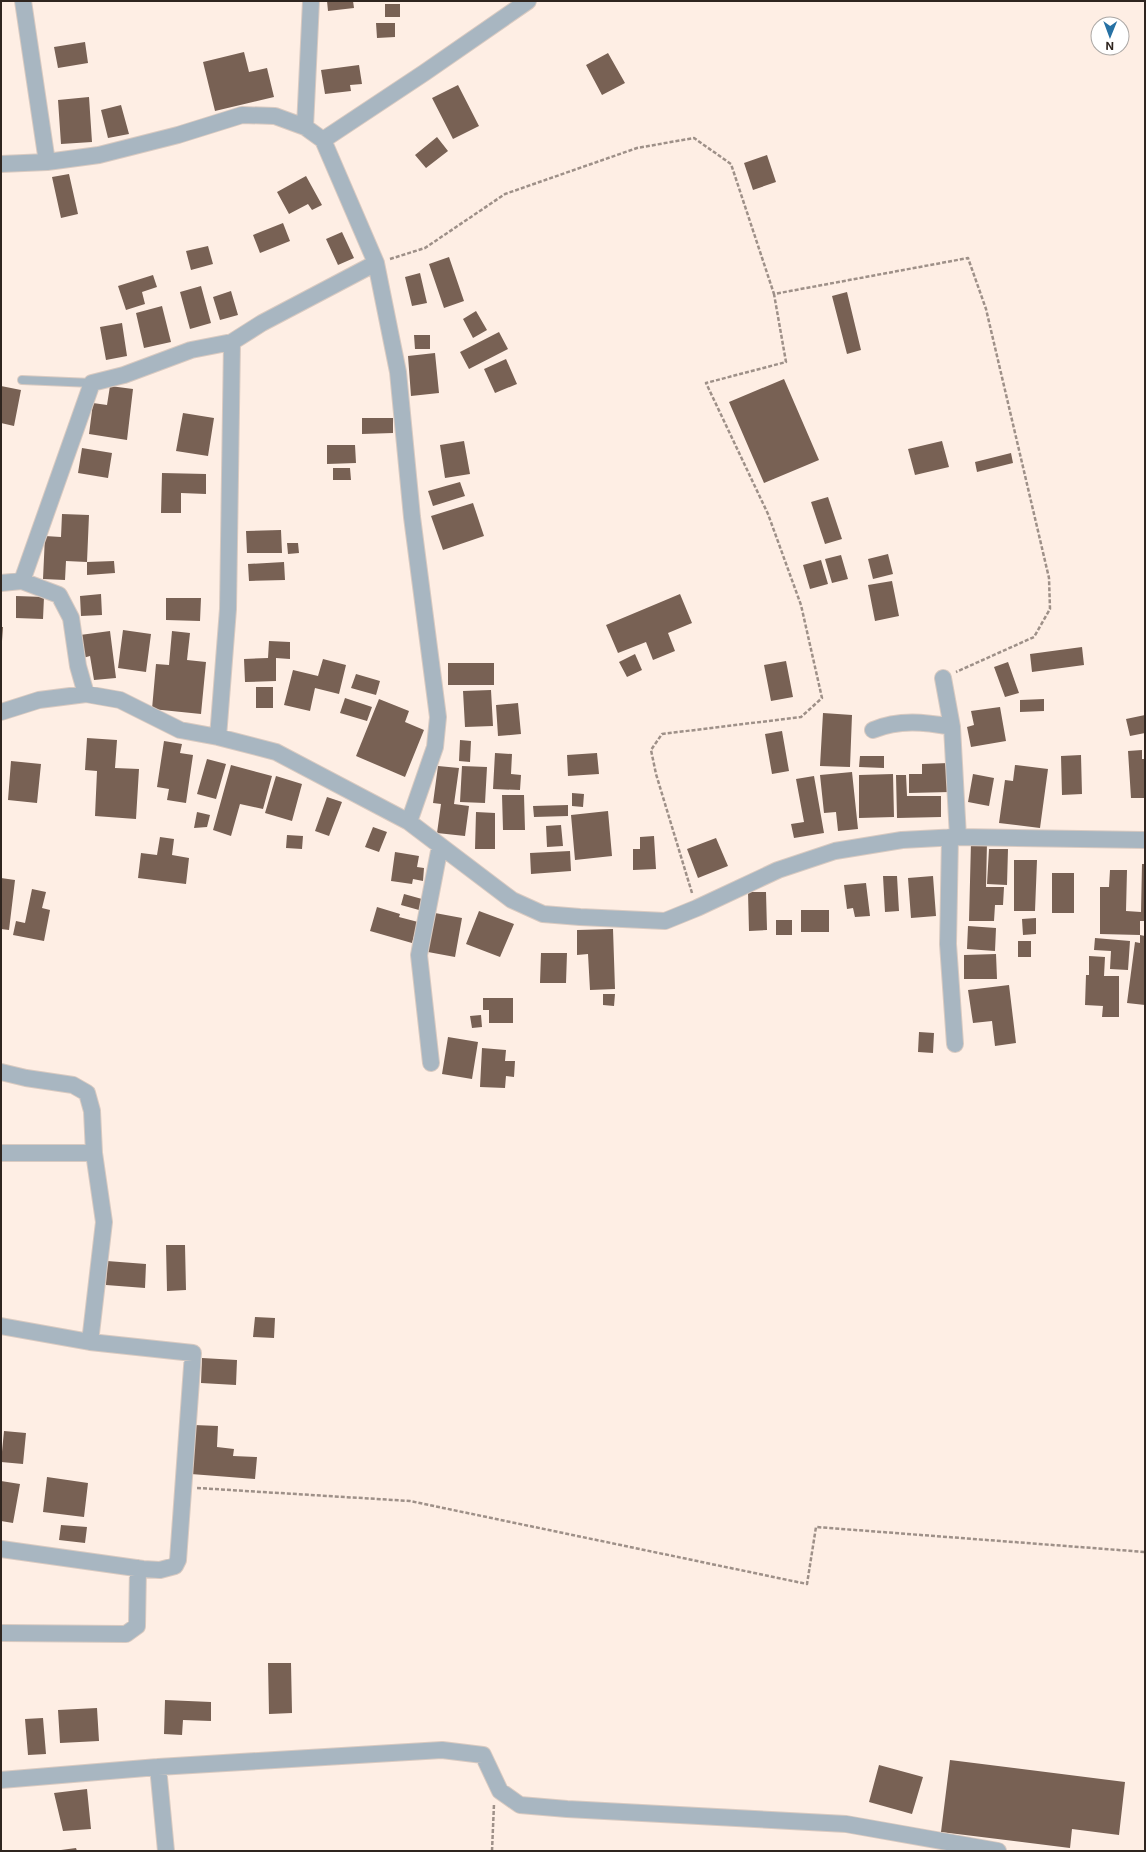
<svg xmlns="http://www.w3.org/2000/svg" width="1146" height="1852" font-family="Inter,sans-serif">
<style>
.building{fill:#786154}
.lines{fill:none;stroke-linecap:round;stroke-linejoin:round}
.service-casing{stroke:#d9cac1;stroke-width:10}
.minor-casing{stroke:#d9cac1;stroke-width:18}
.path{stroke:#9e9088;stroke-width:2.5;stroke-dasharray:4 2;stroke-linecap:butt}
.service{stroke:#a8b6c1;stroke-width:8}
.minor{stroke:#a8b6c1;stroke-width:16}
</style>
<rect width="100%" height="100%" fill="#feeee4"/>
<path class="building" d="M327,1H353L354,8L328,11Z
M385,4H400V17H385Z
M376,23H395V37L377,38Z
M85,42L88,63L58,68L54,47Z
M244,52L249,72L267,68L274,97L215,111L203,62Z
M608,53L625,83L602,95L586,65Z
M359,65L362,84L350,85L351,91L325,94L321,70Z
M458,85L479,126L453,139L432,98Z
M89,97L92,142L61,144L58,100Z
M121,105L129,134L108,138L101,110Z
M437,137L448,151L426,168L415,155Z
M767,155L776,182L753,190L744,163Z
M69,174L78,214L61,218L52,177Z
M306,176L322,205L312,210L308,204L289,214L277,192Z
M283,223L290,241L260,253L253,235Z
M342,232L354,258L338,265L326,239Z
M208,246L213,264L191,270L186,251Z
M449,257L464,301L444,308L429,264Z
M420,273L427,303L412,306L405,277Z
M153,275L157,287L142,292L145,304L126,310L118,286Z
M201,286L211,323L190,329L180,292Z
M231,291L238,315L220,320L213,297Z
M847,292L861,350L847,354L832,296Z
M162,306L171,342L144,348L136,313Z
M476,311L487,330L473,338L463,319Z
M122,323L127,356L106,360L100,327Z
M499,332L508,349L469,369L460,352Z
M414,335H430V349H415Z
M435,353L439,393L411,396L408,356Z
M506,359L517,384L495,393L484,369Z
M784,379L819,460L764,483L729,402Z
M1,386L21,390L14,426L1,423Z
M110,386L133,389L127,440L89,434L93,403L107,405Z
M183,413L214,418L208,456L176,451Z
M362,418H393V433L362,434Z
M464,441L470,474L445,478L440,445Z
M942,441L949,467L915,475L908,449Z
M327,445H355L356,463L327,464Z
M82,448L112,453L108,478L78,473Z
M1011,453L1013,463L977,472L975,462Z
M333,468H350L351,480H333Z
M162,473L206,474V494L181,493V513H161Z
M460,482L465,496L433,506L428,491Z
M828,497L842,539L825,544L811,502Z
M473,503L484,536L443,550L431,516Z
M62,514L89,515L87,562L66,561L65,580L43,579L45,536L61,537Z
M281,530L282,553H247L246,531Z
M287,543H298L299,553L288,554Z
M888,554L893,574L873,579L868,559Z
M841,555L848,579L832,583L825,559Z
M821,560L828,584L810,589L803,565Z
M114,561L115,573L87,575V562Z
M284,562L285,580L249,581L248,564Z
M892,581L899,616L875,621L868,585Z
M101,594L102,615L81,616L80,596Z
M680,594L692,623L668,633L675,651L653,660L646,642L618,653L606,625Z
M16,596L44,597L43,619L16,618Z
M166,598H201L200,621L166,620Z
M1,627H3L2,641H1Z
M123,630L151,634L146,672L118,668Z
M110,631L116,678L94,680L90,656L83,658L80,635Z
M172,631L190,633L187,660L206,662L201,714L152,709L156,664L169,665Z
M269,641L290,642V659L276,658V681L245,682L244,659L268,658Z
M1082,647L1084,665L1032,672L1030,654Z
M635,654L642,670L627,677L619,662Z
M323,659L346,665L339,694L315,688L310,711L284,705L293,670L318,676Z
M786,661L793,697L771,701L764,665Z
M1008,662L1019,693L1005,697L994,667Z
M448,663H494V685H448Z
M356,674L380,681L376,695L351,688Z
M256,687H273V708H256Z
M491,690L493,726L465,727L463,691Z
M345,698L372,707L367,721L340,713Z
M379,699L409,711L405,722L424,730L405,777L356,756Z
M1044,699V711L1020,712V700Z
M518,703L521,734L498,736L496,705Z
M1000,707L1006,741L971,747L967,727L974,725L971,711Z
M823,713L852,715L850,767L820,766Z
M1145,715V733L1130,736L1126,719Z
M782,731L789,771L772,774L765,734Z
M87,738L117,740L115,768L139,769L136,819L95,816L97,771L85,770Z
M460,740L471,741L470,762L459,761Z
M164,741L182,744L180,753L193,755L186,803L167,800L169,789L157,787Z
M1142,750V759H1145V798H1131L1128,751Z
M495,753L512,754L511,774L521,775L520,790L493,789Z
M597,753L599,774L568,776L567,755Z
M1081,755L1082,794L1062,795L1061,756Z
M860,756H884V768L859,767Z
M207,759L226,764L216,799L197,794Z
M11,761L41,764L37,803L8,800Z
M949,763L950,792L909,793V774H922V764Z
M231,765L272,776L263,809L240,804L231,836L213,830Z
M1015,765L1048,769L1040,828L999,823L1005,780L1013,781Z
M438,766L459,768L454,804L469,806L465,836L437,833L441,804L433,803Z
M462,766L487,767L485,803L460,802Z
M852,772L858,829L838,831L836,812L824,813L820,775Z
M893,774L894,817L859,818V775Z
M973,774L994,778L989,806L968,802Z
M896,775H906L907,796H941V817L897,818Z
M276,776L302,784L292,821L265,813Z
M814,776L824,833L794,838L791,824L804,822L796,779Z
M572,793L584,794L583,807L572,806Z
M502,795H524L525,830H503Z
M327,797L342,802L329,836L315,831Z
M568,805V816L534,817L533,806Z
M608,811L612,856L575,860L571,815Z
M197,812L210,815L207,827L194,828Z
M476,812L495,813V849H475Z
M561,825L563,846L547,847L546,826Z
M373,827L387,832L379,852L365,847Z
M287,835L303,836L302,849L286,848Z
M654,836L656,869L633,870V849H640V837Z
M160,837L174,839L172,855L189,858L186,884L138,878L141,853L157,855Z
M716,838L728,866L698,878L687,849Z
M971,842H987L986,887H1004L1003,905H995L994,921H969Z
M989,849H1008L1007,885L987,884Z
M570,851L571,871L531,874L530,853Z
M395,852L419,856L417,867L424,868L423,881L413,879L412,884L391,881Z
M1014,860H1037L1035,911H1014Z
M1142,864H1145V921H1140V935L1100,934V887H1109L1110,870H1127L1126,911L1141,912Z
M1052,873H1074V913H1052Z
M883,876H897L899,911L885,912Z
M933,876L936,916L911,918L908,878Z
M1,878L15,880L9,930L1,929Z
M866,883L870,916L855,917L853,908L847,909L844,885Z
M32,889L46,892L42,908L50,910L44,941L13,935L16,921L25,923Z
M748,892H766L767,930L749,931Z
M404,894L422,899L419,910L401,905Z
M377,907L400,914L399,917L418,922L412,943L370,931Z
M801,910H829V932H801Z
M479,911L514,924L500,957L466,944Z
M435,913L462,918L455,957L428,952Z
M1036,918V934L1023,935L1022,919Z
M776,920H792V935H776Z
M968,926L996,928L995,951L967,949Z
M613,929L615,989L590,990L588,954L577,955V930Z
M1140,935L1145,936V1005L1127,1003L1135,942L1140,943Z
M1095,938L1130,941L1128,970L1110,969L1111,951L1094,950Z
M1018,941H1031V957H1018Z
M541,953H567L566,983H540Z
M996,954L997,979H964V955Z
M1089,956L1105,957L1104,976H1119V1017H1102L1103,1006L1085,1005L1086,975H1089Z
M1009,985L1016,1043L995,1046L992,1021L973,1023L968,990Z
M603,994H615L614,1006L603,1005Z
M483,998H513V1023H489V1010H483Z
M481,1015L482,1027L472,1028L470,1016Z
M919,1032L934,1033L933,1053L918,1052Z
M448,1037L478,1042L472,1079L442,1074Z
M482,1048L506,1050L505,1061H515L514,1077L506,1076L505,1088L480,1087Z
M166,1245H185L186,1290L167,1291Z
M107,1261L146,1264L145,1288L106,1285Z
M255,1317L275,1318L274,1338L253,1337Z
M202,1358L237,1360L236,1385L201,1383Z
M194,1425L218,1426L217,1447L234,1449L233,1456L257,1457L255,1479L191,1474Z
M4,1431L26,1433L23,1464L1,1462Z
M47,1477L88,1483L84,1517L43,1512Z
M1,1481L20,1484L13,1523L1,1521Z
M61,1525L87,1527L85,1543L59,1540Z
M268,1663H291L292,1713L269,1714Z
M165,1700L211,1702V1721L183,1720L182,1735L164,1734Z
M97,1708L99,1741L60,1743L58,1710Z
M43,1718L46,1754L28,1755L25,1719Z
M950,1760L1125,1782L1119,1835L1072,1829L1070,1848L941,1832Z
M879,1765L923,1777L912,1814L869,1802Z
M87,1789L91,1829L63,1831L54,1793Z
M76,1848L77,1851H61V1850Z"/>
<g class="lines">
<g class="service-casing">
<path id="service" d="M22,380L92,383"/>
</g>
<g class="minor-casing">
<path id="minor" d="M23,1L47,162
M305,127L311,1
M323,140L424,73L528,1
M1,164L47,162L99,155L178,135L242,115L275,116L305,127L323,140L376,263L398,372L412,517L438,717L435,747L409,822
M22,581L92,383L124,375L191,350L232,342
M1,583L22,581L59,595L71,618L78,666L86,694
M943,678L952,727L958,837
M1,712L39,700L86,694L120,700L180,730L218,737L276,752L409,822L512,900L543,914L580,917L665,921L697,908L778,870L835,851L902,840L958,837L1145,840
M873,730C899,719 925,722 952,727
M218,737L228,609L232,342L262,323L376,263
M950,837L948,944L955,1044
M431,1063L419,955L440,846
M1,1072L26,1078L73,1085L87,1093L92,1111L94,1153L104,1222L90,1342
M1,1153H94
M1,1326L90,1342L193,1353L178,1560L175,1566L160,1570L143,1569L1,1549
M1,1633L126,1634L137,1626L138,1568
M158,1767L166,1851
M1,1780L158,1767L442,1750L483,1755L500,1791L520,1805L567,1809L846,1824L998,1851"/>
</g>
<path class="path" d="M390,259L425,248L505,194L637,148L694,138L731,164L774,294L968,258L986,309L1049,578L1050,609L1034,637L956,672
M692,893L656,774L651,750L662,734L801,717L822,698L801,605L768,514L706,383L786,362L774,294
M197,1488L410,1501L807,1584L816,1527L1145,1552
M492,1851L494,1804"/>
<use href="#service" class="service"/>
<use href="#minor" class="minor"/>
</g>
<rect width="1146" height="1852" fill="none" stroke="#2f251f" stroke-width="4"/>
<g transform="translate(1110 36) rotate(181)"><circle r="19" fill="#ffffff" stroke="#aca8a5"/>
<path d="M0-3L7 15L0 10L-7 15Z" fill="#2671a4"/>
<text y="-6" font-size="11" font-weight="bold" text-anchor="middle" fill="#2f251f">N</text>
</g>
</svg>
